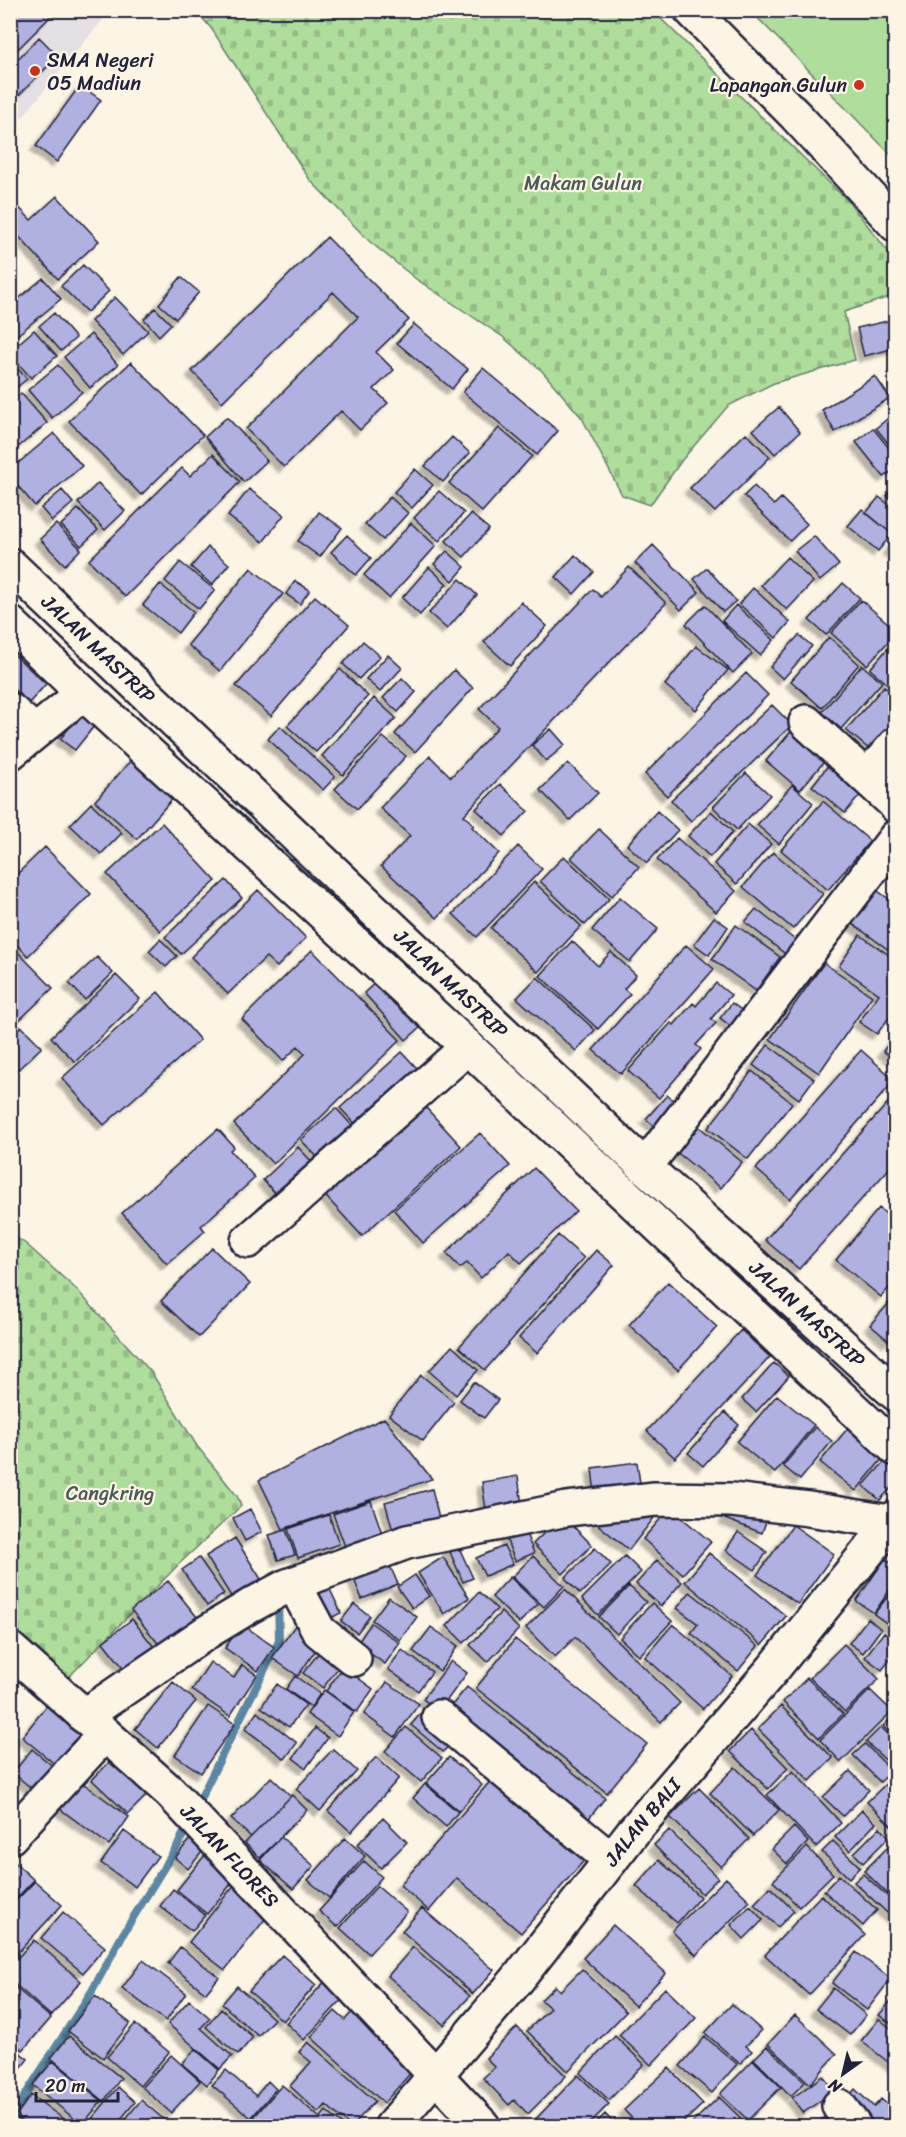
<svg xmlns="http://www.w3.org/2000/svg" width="906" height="2137" font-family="Sriracha,sans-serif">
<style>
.built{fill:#e5e0e4}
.cemetery{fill:url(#cemetery-stones);stroke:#68806c;stroke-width:1.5}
.garden{fill:#afdd9c;stroke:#68806c;stroke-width:1.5}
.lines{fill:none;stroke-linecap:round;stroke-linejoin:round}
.stream{stroke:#5d86a2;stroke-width:8}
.building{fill:#b0b0e1;stroke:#22223b;stroke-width:1.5;filter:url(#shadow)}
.minor-casing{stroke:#22223b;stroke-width:38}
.major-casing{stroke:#22223b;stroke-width:38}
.minor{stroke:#fcf5e5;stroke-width:33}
.major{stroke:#fcf5e5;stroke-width:33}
.poi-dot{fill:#c8321e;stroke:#fcf5e5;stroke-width:2}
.labels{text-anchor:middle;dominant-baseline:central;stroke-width:4.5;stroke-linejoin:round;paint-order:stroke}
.poi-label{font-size:20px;fill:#22223b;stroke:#fcf5e5;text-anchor:start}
.park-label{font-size:20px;fill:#4c5a58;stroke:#fcf5e5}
.street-label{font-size:20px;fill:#22223b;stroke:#fcf5e5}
</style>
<defs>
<pattern id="cemetery-stones" width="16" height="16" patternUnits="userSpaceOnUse" patternTransform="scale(1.5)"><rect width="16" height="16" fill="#afdd9c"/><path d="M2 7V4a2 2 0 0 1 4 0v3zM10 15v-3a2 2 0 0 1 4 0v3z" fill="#96bd87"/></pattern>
<filter id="shadow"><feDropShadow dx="-5.5" dy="5.5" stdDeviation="1.5" flood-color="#0004"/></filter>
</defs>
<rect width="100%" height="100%" fill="#fcf5e5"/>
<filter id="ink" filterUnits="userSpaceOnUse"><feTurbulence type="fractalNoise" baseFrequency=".0167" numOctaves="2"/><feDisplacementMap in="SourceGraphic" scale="12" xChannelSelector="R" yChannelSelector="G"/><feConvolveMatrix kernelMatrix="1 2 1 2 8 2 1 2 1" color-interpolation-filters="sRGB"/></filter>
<g filter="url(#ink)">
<path class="built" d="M11,11H110L11,131Z"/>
<path class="cemetery" d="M196,11H653L849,202L895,260V295L844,312L855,360L774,383L728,406L682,460L650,505L622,495L582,418L542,371L503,337L416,279L369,241L310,180L211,28Z
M10,1233L26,1244L77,1290L151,1372L197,1446L237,1496L241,1506L180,1563L60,1686L11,1630Z"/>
<path class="garden" d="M751,11H895V159Z"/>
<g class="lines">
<path class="stream" d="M195,1809L279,1641L278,1599
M10,2119L92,1991L123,1934L179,1843L188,1824"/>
</g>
<path class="building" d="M10,10H45L51,16L10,57Z
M39,37L58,56L10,104V67Z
M80,85L101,100L57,162L36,146Z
M57,196L99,241L58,279L10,227V198L31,220Z
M327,237L409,320L376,352L394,370L374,389L388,403L360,430L341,411L284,467L246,429L358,317L333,292L222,402L192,371Z
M83,265L109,291L87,312L61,286Z
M181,277L199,292L176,319L159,304Z
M43,278L61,299L10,341V306Z
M115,297L148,331L123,355L91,321Z
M155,308L171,324L159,336L144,319Z
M54,313L76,338L61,351L39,326Z
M896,319V348L864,356L857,328Z
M414,324L468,369L452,389L397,343Z
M34,330L57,356L31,378L10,354V351Z
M91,334L118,365L90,388L64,357Z
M10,360L27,379L10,393Z
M131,362L203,435L141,495L69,421Z
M58,365L82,392L52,418L28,390Z
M483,368L558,431L537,455L463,392Z
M875,376L890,398L835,432L822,410Z
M21,393L47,423L10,454V403Z
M779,407L800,432L775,454L753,430Z
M892,415L896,420V453L876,428Z
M227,417L267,461L244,482L205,437Z
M499,428L532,456L482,512L449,483Z
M873,428L896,457V468L884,477L856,442Z
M54,433L82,466L35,506L10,477V470Z
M746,433L770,457L715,512L690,488Z
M452,437L470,453L443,482L425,466Z
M213,454L240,482L125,597L89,560L182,468L190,476Z
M415,469L433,485L412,508L394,492Z
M98,483L125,511L105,530L78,503Z
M896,485V503L887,496Z
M754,486L774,505L781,498L807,524L790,541L744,496Z
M249,489L284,515L263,542L228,516Z
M62,490L73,503L52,521L41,508Z
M439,491L464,513L439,541L414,518Z
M390,497L408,513L383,540L365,524Z
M879,497L896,510V530L892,534L866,513Z
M78,509L98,530L81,546L61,525Z
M862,509L892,534L878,551L848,526Z
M319,512L342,528L320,557L298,541Z
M471,514L489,529L464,557L446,541Z
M411,523L436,546L389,598L364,575Z
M56,524L81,549L65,565L40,539Z
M347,535L371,558L356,575L331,552Z
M814,536L839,565L820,581L795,551Z
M896,539V555L888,549Z
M653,545L699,592L681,610L635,563Z
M208,547L229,564L212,585L191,567Z
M447,551L465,567L453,581L434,564Z
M575,555L594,572L574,594L556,577Z
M787,557L813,582L787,610L761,585Z
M180,562L215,590L199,609L165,581Z
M429,567L447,584L420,615L402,598Z
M629,567L666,603L464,815L474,825L472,827L499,853L437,918L381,866L410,836L380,808L430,756L451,777L498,727L479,709L593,589L601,597Z
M251,568L283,594L220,671L188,645Z
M707,568L736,601L723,612L694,579Z
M460,579L477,595L447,629L429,613Z
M295,581L310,590L300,604L286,594Z
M843,583L860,598L826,635L809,620Z
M160,584L194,612L178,633L143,605Z
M753,588L790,622L776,638L739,604Z
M315,596L349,625L271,716L236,686Z
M861,600L896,630V633L867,665L831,633Z
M521,602L547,626L510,666L484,642Z
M705,605L752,654L733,673L686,624Z
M736,605L774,640L760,655L722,621Z
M799,635L812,646L783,679L770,667Z
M829,637L859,664L822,708L791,681Z
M896,639V691L870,669Z
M363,641L380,656L359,679L343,664Z
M696,646L728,670L696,710L665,685Z
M10,651L46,684L29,703L10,686Z
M388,655L402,668L380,692L366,679Z
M862,665L882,682L841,729L822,712Z
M340,669L368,696L316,752L287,726Z
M454,670L473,688L415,752L395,734Z
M746,673L768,695L667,796L645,774Z
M402,678L416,692L398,712L383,698Z
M884,686L896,696V743L881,759L846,730Z
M374,698L396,718L343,775L322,756Z
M772,705L792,725L691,821L671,800Z
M84,710L98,721L75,750L60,739Z
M800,721L834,750L800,790L766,761Z
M280,726L335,777L323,790L268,739Z
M551,729L565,745L546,761L532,745Z
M383,737L406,756L357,809L335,789Z
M834,758L868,786L845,813L812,786Z
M132,759L174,797L137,839L95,801Z
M568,763L598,793L570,820L540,790Z
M746,773L770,795L737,830L713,807Z
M500,784L528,811L504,836L476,809Z
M792,785L813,803L779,844L757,825Z
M823,801L870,841L828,890L781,850Z
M91,803L122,833L101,854L70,825Z
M657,811L678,830L647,863L627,845Z
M711,811L733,832L710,857L688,836Z
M162,823L216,881L160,931L107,874Z
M748,824L771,844L737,884L714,864Z
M599,829L639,867L612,896L571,858Z
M677,838L736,891L716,912L657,860Z
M518,846L542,869L477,937L453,914Z
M45,847L91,894L28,956L10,938V881Z
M773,852L823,894L793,929L743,887Z
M564,856L609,899L585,925L540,881Z
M226,880L242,898L181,954L165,937Z
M534,882L581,926L538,972L491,928Z
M875,889L896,904V955L850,922Z
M258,890L306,938L277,967L266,957L228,994L191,957Z
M620,897L658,929L630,962L592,930Z
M756,909L800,944L789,957L745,922Z
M714,917L728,927L709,955L694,944Z
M736,925L780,957L756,991L712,959Z
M860,935L896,960V1008L877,1034L859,1022L879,994L839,966Z
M160,939L177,956L166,967L149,951Z
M572,941L598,966L611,952L636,975L624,989L630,994L598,1029L540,976Z
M10,944L53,988L10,1029Z
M686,945L714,969L621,1074L593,1050Z
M312,950L400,1040L273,1164L234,1124L305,1054L298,1046L283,1061L242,1019Z
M97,957L113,973L85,1000L69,983Z
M824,963L872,996L819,1073L770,1039Z
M116,975L140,999L75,1062L51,1037Z
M537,977L595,1030L576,1051L517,998Z
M379,979L422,1026L406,1040L364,993Z
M716,983L731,995L711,1019L716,1023L696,1045L701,1049L659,1098L628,1071L671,1023L674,1025L693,1003L696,1006Z
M158,992L200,1040L104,1125L62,1078Z
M732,1003L745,1013L733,1028L720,1018Z
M21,1026L42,1047L10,1077V1037Z
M896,1034V1060L883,1051Z
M768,1045L814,1079L799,1099L753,1065Z
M861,1050L895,1080L790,1199L756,1169Z
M402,1052L426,1078L365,1134L340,1108Z
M752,1071L792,1103L748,1159L708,1128Z
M896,1094V1161L799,1269L765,1240Z
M667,1095L679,1105L658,1129L646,1119Z
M418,1099L461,1146L362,1236L320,1190Z
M336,1108L357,1131L322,1162L301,1140Z
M691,1120L742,1162L721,1188L669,1146Z
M218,1129L234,1147L230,1150L255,1178L201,1226L205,1231L167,1264L122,1213Z
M480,1133L510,1166L423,1243L394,1210Z
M298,1147L314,1164L278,1196L263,1180Z
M534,1168L576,1211L521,1263L509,1251L481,1278L467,1263L460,1268L446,1253Z
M879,1208L896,1222V1280L881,1297L836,1260Z
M558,1235L584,1258L485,1370L459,1347Z
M212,1248L250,1284L199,1337L161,1301Z
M596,1250L614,1265L537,1353L519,1338Z
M668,1282L717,1327L678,1370L629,1325Z
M896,1295V1334L889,1341L870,1325Z
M741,1330L770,1357L675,1458L647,1431Z
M452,1346L478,1370L456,1395L429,1371Z
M774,1363L789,1376L756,1412L742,1399Z
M421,1375L454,1402L423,1441L389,1415Z
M474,1382L498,1400L484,1418L460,1400Z
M777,1395L814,1425L775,1473L737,1442Z
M725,1412L739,1425L703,1466L688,1453Z
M384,1418L432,1479L283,1529L259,1480Z
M815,1427L832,1441L800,1480L783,1466Z
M847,1429L883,1458L856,1491L820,1462Z
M885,1461L896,1469V1483L880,1500L863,1486Z
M637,1462L641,1490L595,1495L592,1468Z
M518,1476L522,1505L486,1510L482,1482Z
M432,1489L439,1519L393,1531L385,1502Z
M371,1501L383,1536L346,1549L333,1514Z
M731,1503L768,1516L762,1533L725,1519Z
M670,1508L711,1542L683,1574L643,1539Z
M250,1509L262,1532L245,1541L233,1518Z
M601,1514H657L629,1550L596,1523Z
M329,1515L339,1544L298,1558L288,1529Z
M562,1515L592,1545L563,1574L533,1544Z
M522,1524L534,1553L515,1561L503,1531Z
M793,1525L834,1554L798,1604L757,1575Z
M286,1530L295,1555L278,1560L269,1535Z
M738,1532L767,1552L755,1570L726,1550Z
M235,1538L261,1579L232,1598L206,1556Z
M456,1541L473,1578L463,1582L447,1545Z
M504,1546L513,1564L485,1576L476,1558Z
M595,1548L611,1564L580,1594L565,1578Z
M709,1553L786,1616L762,1645L685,1582Z
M533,1556L564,1586L544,1607L512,1577Z
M625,1556L641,1572L598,1615L582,1599Z
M386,1557L398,1584L362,1599L351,1572Z
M443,1557L469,1598L444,1614L418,1573Z
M199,1558L224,1594L207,1606L182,1570Z
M885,1559L896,1566V1581L874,1613L856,1601Z
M657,1560L682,1582L661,1606L636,1584Z
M415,1575L429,1596L412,1608L397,1587Z
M510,1577L538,1604L519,1623L492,1597Z
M168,1581L197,1617L161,1647L131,1610Z
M328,1585L341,1613L322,1622L308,1594Z
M629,1586L646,1602L617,1634L599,1617Z
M896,1586V1630L874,1614Z
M565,1589L680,1703L661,1722L575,1637L555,1657L526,1628Z
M479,1592L497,1609L464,1643L447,1626Z
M690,1592L758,1646L738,1671L691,1633L698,1624L677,1608Z
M389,1597L417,1617L400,1640L372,1620Z
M652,1603L672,1621L639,1656L620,1638Z
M354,1604L370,1616L357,1633L341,1621Z
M501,1612L519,1629L488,1662L470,1645Z
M868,1618L881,1629L863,1653L849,1643Z
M132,1619L158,1652L129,1675L103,1642Z
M299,1620L324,1638L298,1676L272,1658Z
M371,1623L400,1643L385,1664L357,1644Z
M242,1624L274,1647L258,1671L225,1648Z
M673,1624L732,1676L703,1709L645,1657Z
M431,1627L458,1646L440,1671L413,1651Z
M884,1632L896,1641V1652L882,1670L865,1657Z
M515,1639L647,1744L607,1793L476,1688Z
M328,1641L347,1656L323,1688L303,1673Z
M844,1644L879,1679L845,1712L810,1678Z
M402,1650L432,1672L418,1691L388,1669Z
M451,1661L467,1673L439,1711L423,1699Z
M210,1662L234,1678L242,1665L257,1675L230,1716L192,1690Z
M343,1667L373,1689L357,1712L326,1691Z
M295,1676L320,1694L311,1707L286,1689Z
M807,1678L843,1714L819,1738L783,1702Z
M173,1682L196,1701L158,1748L135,1729Z
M387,1682L419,1704L395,1737L364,1714Z
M277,1684L306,1705L289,1727L261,1707Z
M467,1687L605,1798L583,1826L444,1715Z
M324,1690L354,1712L338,1736L307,1714Z
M870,1690L892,1711L841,1762L820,1740Z
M48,1704L84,1733L57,1766L22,1737Z
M208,1706L235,1724L201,1773L175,1755Z
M781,1706L833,1758L810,1781L758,1729Z
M426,1707L458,1734L443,1752L411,1725Z
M257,1712L297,1743L285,1759L245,1729Z
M896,1714V1739L883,1726Z
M406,1727L442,1758L421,1782L385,1751Z
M881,1727L896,1742V1765L893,1767L866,1742Z
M315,1728L328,1738L306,1768L293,1758Z
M751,1730L788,1768L768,1789L730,1751Z
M865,1744L892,1771L880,1782L853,1755Z
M32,1749L61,1773L42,1797L13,1773Z
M333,1749L357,1771L320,1811L296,1789Z
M121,1750L157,1785L128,1814L92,1780Z
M376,1757L399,1778L351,1832L328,1811Z
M449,1757L482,1785L459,1811L426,1783Z
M735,1767L779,1810L753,1836L710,1793Z
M500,1770L593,1850L521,1933L457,1878L429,1911L400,1885Z
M793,1771L841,1823L816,1847L767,1795Z
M850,1771L869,1790L843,1816L823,1797Z
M896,1774V1830L867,1802Z
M271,1777L291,1796L251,1837L231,1819Z
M80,1781L129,1817L109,1845L60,1809Z
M425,1784L458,1812L446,1827L413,1798Z
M699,1788L749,1839L721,1867L670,1817Z
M292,1795L307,1810L260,1858L245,1843Z
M862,1810L876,1823L850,1851L835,1837Z
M383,1818L407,1842L381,1868L357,1845Z
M794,1827L808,1842L787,1864L772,1849Z
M880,1827L889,1837L863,1863L854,1853Z
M197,1830L211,1841L188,1869L175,1858Z
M669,1830L718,1878L702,1894L654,1845Z
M124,1831L158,1856L135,1887L101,1863Z
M281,1837L314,1866L293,1889L260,1860Z
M345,1838L365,1856L329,1898L308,1880Z
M896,1839V1898L894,1900L864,1871Z
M833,1841L860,1867L849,1878L822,1852Z
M807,1847L833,1874L799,1907L773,1881Z
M209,1850L239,1874L207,1914L177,1890Z
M10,1858L34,1880L10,1905Z
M659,1860L700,1897L677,1923L636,1886Z
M364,1861L382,1877L337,1927L319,1911Z
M863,1874L896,1904V1921L854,1882Z
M839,1875L877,1910L863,1926L824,1891Z
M726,1878L750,1901L696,1955L672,1931Z
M35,1881L62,1905L10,1961V1907Z
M234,1885L270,1913L225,1970L189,1942Z
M377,1886L407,1912L369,1954L340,1928Z
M770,1887L794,1911L778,1927L754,1904Z
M173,1889L205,1915L192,1931L160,1906Z
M821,1895L865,1935L809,1995L765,1955Z
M750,1906L763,1920L744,1939L731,1925Z
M422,1908L494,1970L473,1994L402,1931Z
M63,1912L105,1947L83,1973L41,1938Z
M613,1925L666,1973L635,2006L583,1958Z
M34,1940L81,1981L51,2016L10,1980V1966Z
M180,1947L219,1977L206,1993L168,1963Z
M413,1947L470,1996L444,2025L388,1976Z
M856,1952L891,1979L867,2010L832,1983Z
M282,1955L316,1985L283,2021L249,1991Z
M143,1960L186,1993L166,2021L122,1988Z
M582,1969L626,2012L568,2071L527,2031L550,2008L541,2000L555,1986L560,1991Z
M333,1973L351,1990L304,2040L286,2023Z
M10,1983L51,2018L23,2050L10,2039Z
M237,1986L274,2019L258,2036L222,2004Z
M665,1988L696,2018L651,2065L619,2035Z
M833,1988L866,2015L850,2035L816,2009Z
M896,1995V2027L879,2015Z
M95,1996L130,2023L103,2058L68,2031Z
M189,2000L210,2018L201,2028L232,2056L220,2069L168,2024Z
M732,2004L761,2030L746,2046L752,2051L740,2064L705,2033Z
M221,2009L253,2037L238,2055L206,2027Z
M335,2011L345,2020L352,2012L415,2068L384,2103L311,2037Z
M795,2015L837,2054L810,2084L768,2044Z
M879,2019L896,2032V2068L861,2041Z
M135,2024L169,2052L140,2086L107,2057Z
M517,2027L566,2076L528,2114L514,2100L509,2105L483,2078L495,2067L486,2058Z
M69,2036L121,2078L104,2101L51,2058Z
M615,2036L644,2064L609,2100L580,2073Z
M705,2037L737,2064L712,2093L680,2066Z
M308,2042L375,2101L352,2126H350L326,2105L319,2113L290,2086L311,2062L299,2052Z
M10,2045L28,2059L10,2082Z
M767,2046L805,2082L791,2096L754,2059Z
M195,2049L219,2070L207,2085L182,2064Z
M171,2055L200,2081L171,2113L142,2087Z
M753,2060L781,2087L748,2120L720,2094Z
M53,2061L102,2101L82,2125L33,2085Z
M669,2068L703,2104L679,2126H639L624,2110Z
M226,2070L256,2096L268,2081L276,2089L251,2118L212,2085Z
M578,2075L609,2104L587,2126H538L533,2122Z
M823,2076L834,2091L803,2113L792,2098Z
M282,2085L320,2118L326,2111L344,2126H265L254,2117Z
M118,2087L135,2102L115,2126H86Z
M855,2089L874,2107L881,2099L896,2112V2126H865L841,2105Z
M31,2095L73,2126H28L15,2117Z
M719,2097L749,2126H689Z
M141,2100L168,2123L166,2126H120Z
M462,2108L479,2126H442Z
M834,2109L849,2126H814Z
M605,2114L617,2126H593Z"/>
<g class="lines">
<g class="minor-casing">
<g id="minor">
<path d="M691,10L796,116L896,225"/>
<path d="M10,710L35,732"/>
<path d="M806,722L892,801L896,806"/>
<path d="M10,753L83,693"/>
<path d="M867,777L896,744"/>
<path d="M645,1167L896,837"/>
<path d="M248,1241L468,1047"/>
<path d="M294,1584L319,1631L354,1659"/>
<path id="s1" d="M10,1649L170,1792L483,2126"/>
<path d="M84,1716L207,1632L250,1606L287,1586L407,1542L567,1509L655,1499L732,1500L809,1509L896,1523"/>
<path d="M439,1717L611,1860"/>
<path d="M10,1837L105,1734"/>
<path d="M839,2106L854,2126"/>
</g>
</g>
<g class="major-casing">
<g id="major">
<path id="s2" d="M10,565L645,1167L896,1394"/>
<path d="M10,623L83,693L468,1047L896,1449"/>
<path id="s3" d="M392,2126L517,1980L632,1833L773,1669L896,1517"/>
</g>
</g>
<use href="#minor" class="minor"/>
<use href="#major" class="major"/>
</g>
</g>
<g class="poi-dot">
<circle cx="35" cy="71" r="6"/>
<circle cx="859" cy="85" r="6"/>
</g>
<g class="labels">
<g class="poi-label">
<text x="47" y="60">SMA Negeri<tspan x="47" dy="23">05 Madiun</tspan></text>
<text x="847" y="85" text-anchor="end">Lapangan Gulun</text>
</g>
<g class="park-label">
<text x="583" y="183">Makam Gulun</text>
<text x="110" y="1493">Cangkring</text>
</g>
<g class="street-label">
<text stroke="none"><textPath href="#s2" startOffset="122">JALAN MASTRIP</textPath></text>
<text stroke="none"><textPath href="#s2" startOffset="608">JALAN MASTRIP</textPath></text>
<text stroke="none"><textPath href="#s2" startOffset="1094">JALAN MASTRIP</textPath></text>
<text stroke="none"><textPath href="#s3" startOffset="394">JALAN BALI</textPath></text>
<text stroke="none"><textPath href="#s1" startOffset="302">JALAN FLORES</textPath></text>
</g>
</g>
<rect width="906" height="2137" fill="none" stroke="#fcf5e5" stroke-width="36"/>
<rect x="18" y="18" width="870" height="2101" fill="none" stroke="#22223b" stroke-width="2" filter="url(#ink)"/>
<g transform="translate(843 2074) rotate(214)" stroke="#fcf5e5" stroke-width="4.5" paint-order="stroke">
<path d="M0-4.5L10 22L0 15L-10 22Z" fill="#22223b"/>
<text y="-9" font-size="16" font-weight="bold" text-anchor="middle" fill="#22223b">N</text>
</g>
<path d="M36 2092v9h82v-9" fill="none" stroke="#22223b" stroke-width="3"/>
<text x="45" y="2092" font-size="18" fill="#22223b" stroke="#fcf5e5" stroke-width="4.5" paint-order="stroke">20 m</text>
</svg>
